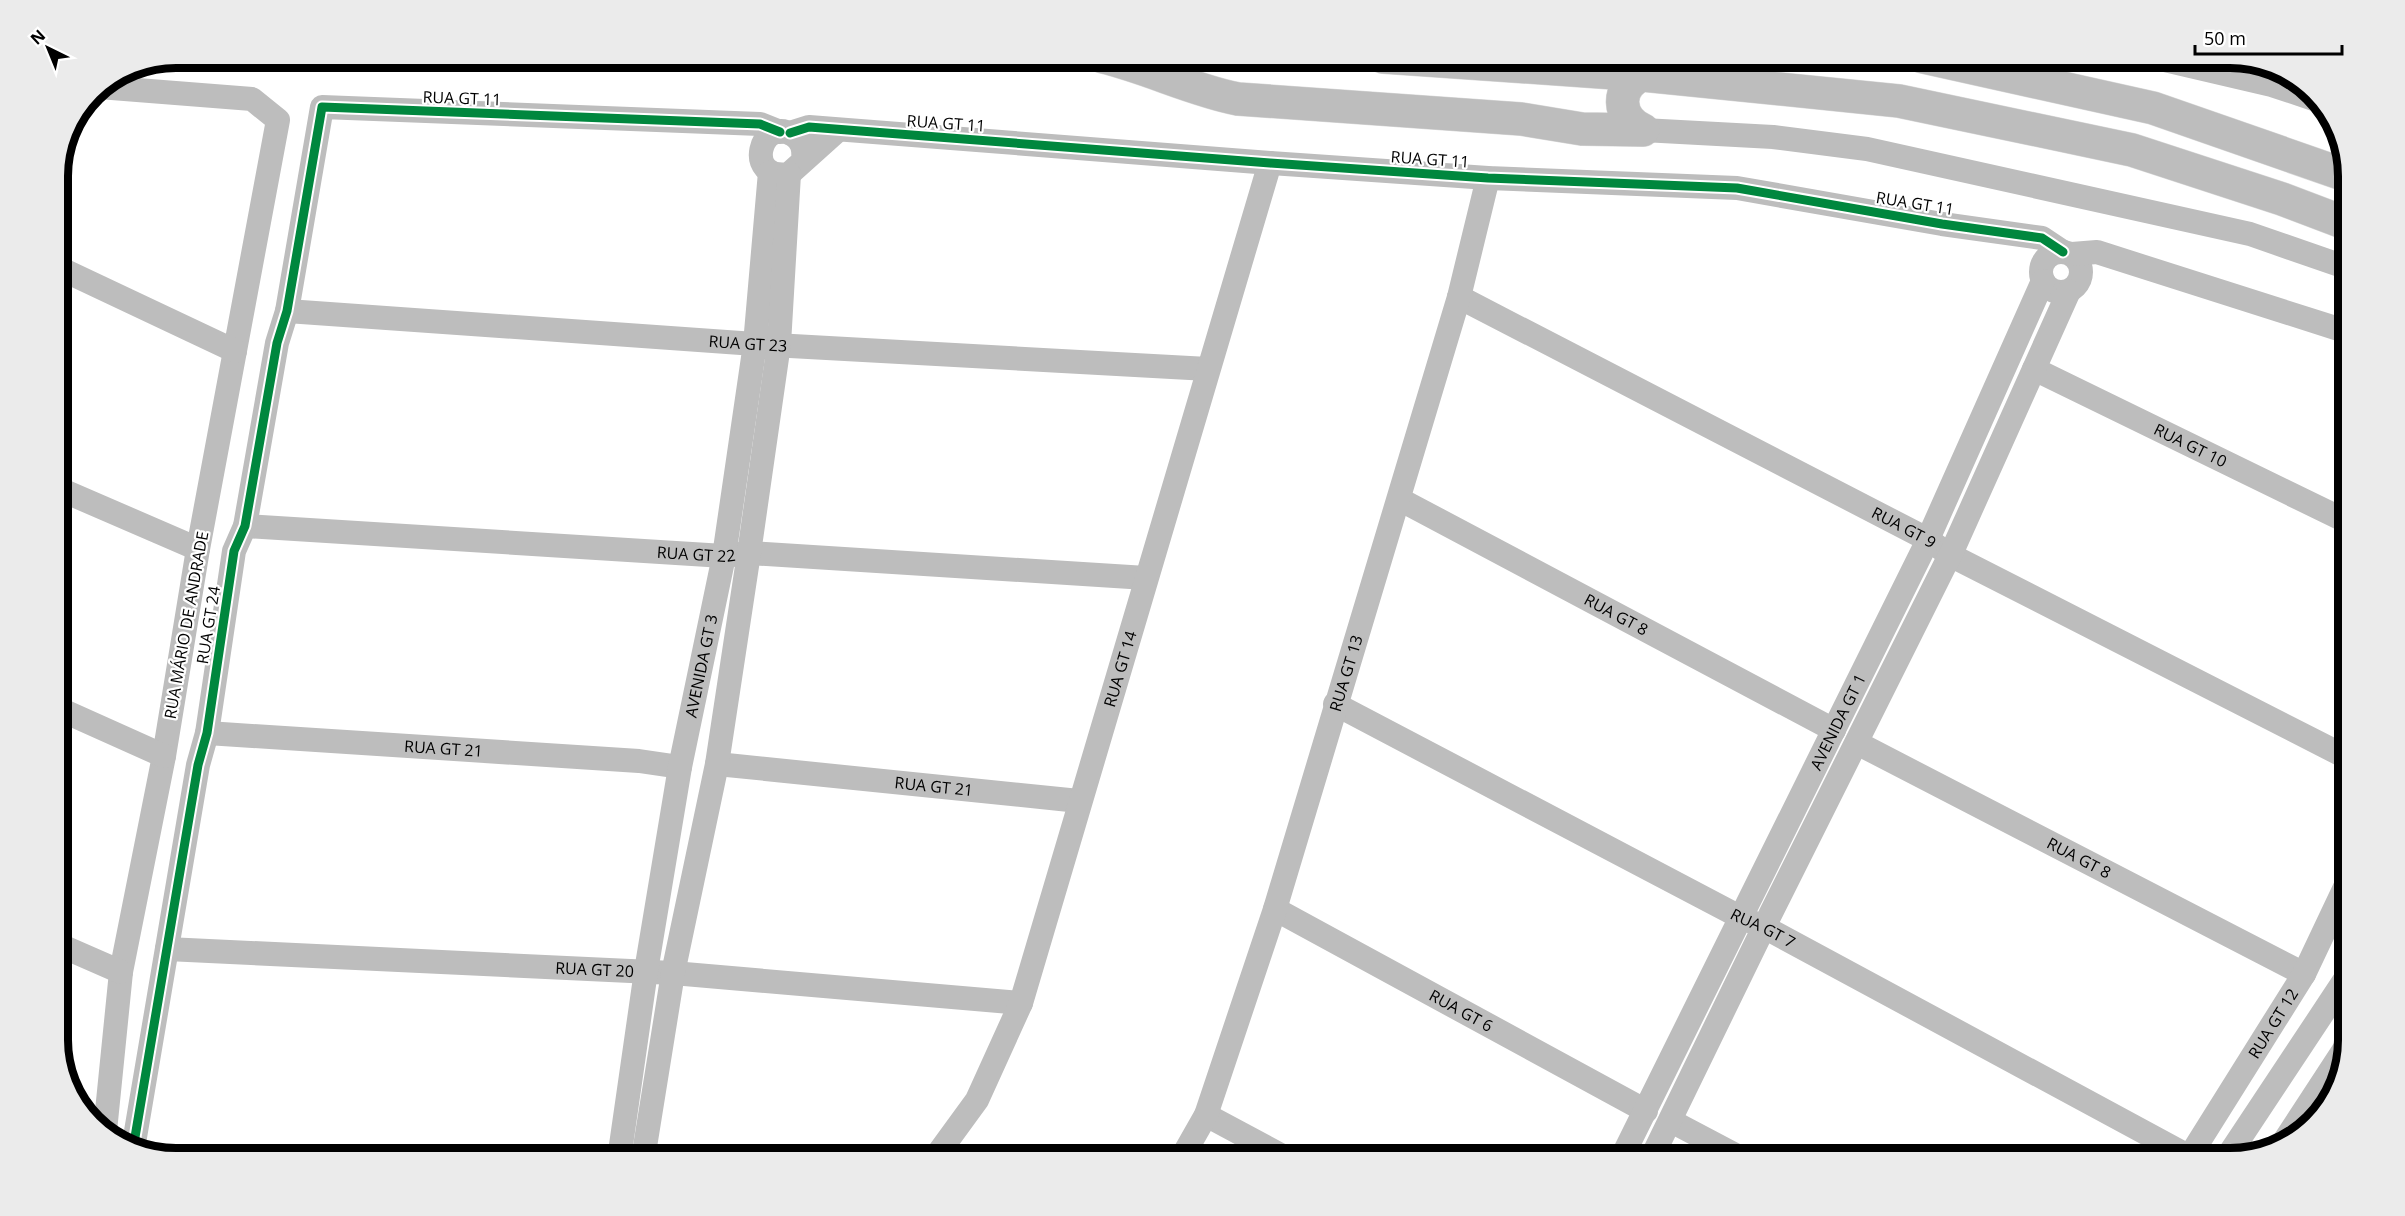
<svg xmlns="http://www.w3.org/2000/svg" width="2405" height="1216" font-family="'Open Sans',sans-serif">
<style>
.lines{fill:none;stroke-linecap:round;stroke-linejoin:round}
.highway-casing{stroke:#dbdbdb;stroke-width:34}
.street{stroke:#bdbdbd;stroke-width:24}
.highway{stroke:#bdbdbd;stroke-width:33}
.cycleway-casing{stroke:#fff;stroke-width:13}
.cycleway{stroke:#00873e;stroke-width:9}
.labels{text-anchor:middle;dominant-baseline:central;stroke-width:4.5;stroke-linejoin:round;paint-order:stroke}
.street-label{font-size:16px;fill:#000;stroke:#fff}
.rim{fill:none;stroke:#000;stroke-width:8}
</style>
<rect width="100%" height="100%" fill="#fff"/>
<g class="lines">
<g class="highway-casing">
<path id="highway" d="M1103,57C1149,68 1192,90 1238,99L1521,119L1582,129L1643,130
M1383,57L1642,75L1899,101L2132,150L2282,199L2348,224
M1923,57L2153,108L2348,176
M1642,75C1615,87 1617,118 1643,130"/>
</g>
<g class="street">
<path d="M2152,57L2272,85L2317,100"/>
<path d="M99,87L252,99L278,120L198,549L164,756L121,972L105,1131"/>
<path d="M1643,130L1773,137L1867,149L2250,234L2348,268"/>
<path d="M790,133L809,127L1270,163L1488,178L1737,188L1942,224L2042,238L2063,252"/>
<path d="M803,160C804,150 803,141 793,135C760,115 743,181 789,174L838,130"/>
<circle cx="2061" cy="272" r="20"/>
<path d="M2072,254L2097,252L2348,332"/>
<path d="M57,267L235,351"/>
<path id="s1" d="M1459,297L1927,539L1950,555L2348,758"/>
<path id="s2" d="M287,311L755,344L1208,369"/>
<path id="s3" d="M2034,369L2348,522"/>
<path d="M57,488L198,549"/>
<path id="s4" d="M1399,499L1834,730"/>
<path id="s5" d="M245,526L724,556L749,553L1146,578"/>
<path id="s6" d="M1335,704L1740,917L1764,927L2190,1157"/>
<path d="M57,708L164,756"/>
<path id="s7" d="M207,733L639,761L680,767"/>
<path id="s8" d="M1857,743L2304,974"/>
<path id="s9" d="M717,764L1079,801"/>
<path id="s10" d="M1275,909L1646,1111"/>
<path d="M57,944L121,972"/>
<path id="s11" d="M167,949L673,973L1021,1003"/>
<path d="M1206,1115L1288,1159"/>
<path d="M1671,1121L1743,1159"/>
<path d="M2283,1143L2347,1045"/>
<path d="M133,1149L198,765L207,733L234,551L245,526L277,343L287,311L322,107L760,124L780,132"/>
<path id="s12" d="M619,1159L646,971L680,767L724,556L755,344L770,172"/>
<path d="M643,1159L673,973L717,764L749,553L779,344L789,174"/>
<path id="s13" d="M934,1159L977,1100L1021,1003L1270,163"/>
<path id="s14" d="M1181,1159L1206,1115L1275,909L1459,297L1488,178"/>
<path id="s15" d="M1621,1159L1924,548L2043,281"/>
<path d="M1651,1159L1764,927L1954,547L2069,291"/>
<path id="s16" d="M2188,1159L2304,974L2348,881"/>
<path d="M2226,1159L2348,975"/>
</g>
<use href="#highway" class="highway"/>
<g class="cycleway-casing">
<path id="cycleway" d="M790,133L809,127L1270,163L1488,178L1737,188L1942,224L2042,238L2063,252
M133,1149L198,765L207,733L234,551L245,526L277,343L287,311L322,107L760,124L780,132"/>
</g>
<use href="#cycleway" class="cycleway"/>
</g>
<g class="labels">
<g class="street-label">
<text transform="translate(462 98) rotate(2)">RUA GT 11</text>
<text transform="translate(946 123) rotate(4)">RUA GT 11</text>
<text transform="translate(1430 159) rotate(4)">RUA GT 11</text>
<text transform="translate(1915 203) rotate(9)">RUA GT 11</text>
<text stroke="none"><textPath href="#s2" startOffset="462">RUA GT 23</textPath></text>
<text stroke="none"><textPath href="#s3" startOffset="174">RUA GT 10</textPath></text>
<text stroke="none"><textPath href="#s1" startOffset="501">RUA GT 9</textPath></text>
<text stroke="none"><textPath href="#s5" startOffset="452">RUA GT 22</textPath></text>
<text stroke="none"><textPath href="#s4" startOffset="246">RUA GT 8</textPath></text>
<text transform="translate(186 625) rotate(-80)">RUA MÁRIO DE ANDRADE</text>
<text transform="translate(208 625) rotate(-81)">RUA GT 24</text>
<text stroke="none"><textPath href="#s12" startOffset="500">AVENIDA GT 3</textPath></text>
<text stroke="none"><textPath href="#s13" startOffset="528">RUA GT 14</textPath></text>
<text stroke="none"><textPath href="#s14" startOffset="514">RUA GT 13</textPath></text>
<text stroke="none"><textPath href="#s15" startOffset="488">AVENIDA GT 1</textPath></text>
<text stroke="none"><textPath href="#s7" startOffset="237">RUA GT 21</textPath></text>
<text stroke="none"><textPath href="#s9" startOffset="218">RUA GT 21</textPath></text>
<text stroke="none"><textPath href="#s8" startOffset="250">RUA GT 8</textPath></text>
<text stroke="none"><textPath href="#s6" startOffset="483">RUA GT 7</textPath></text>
<text stroke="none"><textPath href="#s11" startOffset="428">RUA GT 20</textPath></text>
<text stroke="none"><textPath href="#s10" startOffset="212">RUA GT 6</textPath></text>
<text stroke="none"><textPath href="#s16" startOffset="160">RUA GT 12</textPath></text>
</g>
</g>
<path d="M0 0H2405V1216H0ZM176 68H2230A108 108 0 0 1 2338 176V1040A108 108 0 0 1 2230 1148H176A108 108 0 0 1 68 1040V176A108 108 0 0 1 176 68Z" fill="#ebebeb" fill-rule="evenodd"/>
<path class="rim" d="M176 68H2230A108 108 0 0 1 2338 176V1040A108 108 0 0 1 2230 1148H176A108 108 0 0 1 68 1040V176A108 108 0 0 1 176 68Z"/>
<g transform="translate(48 48) rotate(317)" stroke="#ffffff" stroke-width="4.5" paint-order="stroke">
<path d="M0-4.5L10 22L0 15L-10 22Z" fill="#000000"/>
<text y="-9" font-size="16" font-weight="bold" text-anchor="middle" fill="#000000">N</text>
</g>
<path d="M2195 45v9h147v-9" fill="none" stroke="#000000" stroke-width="3"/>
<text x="2204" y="45" font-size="18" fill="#000000" stroke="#ffffff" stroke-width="4.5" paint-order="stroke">50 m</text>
</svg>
